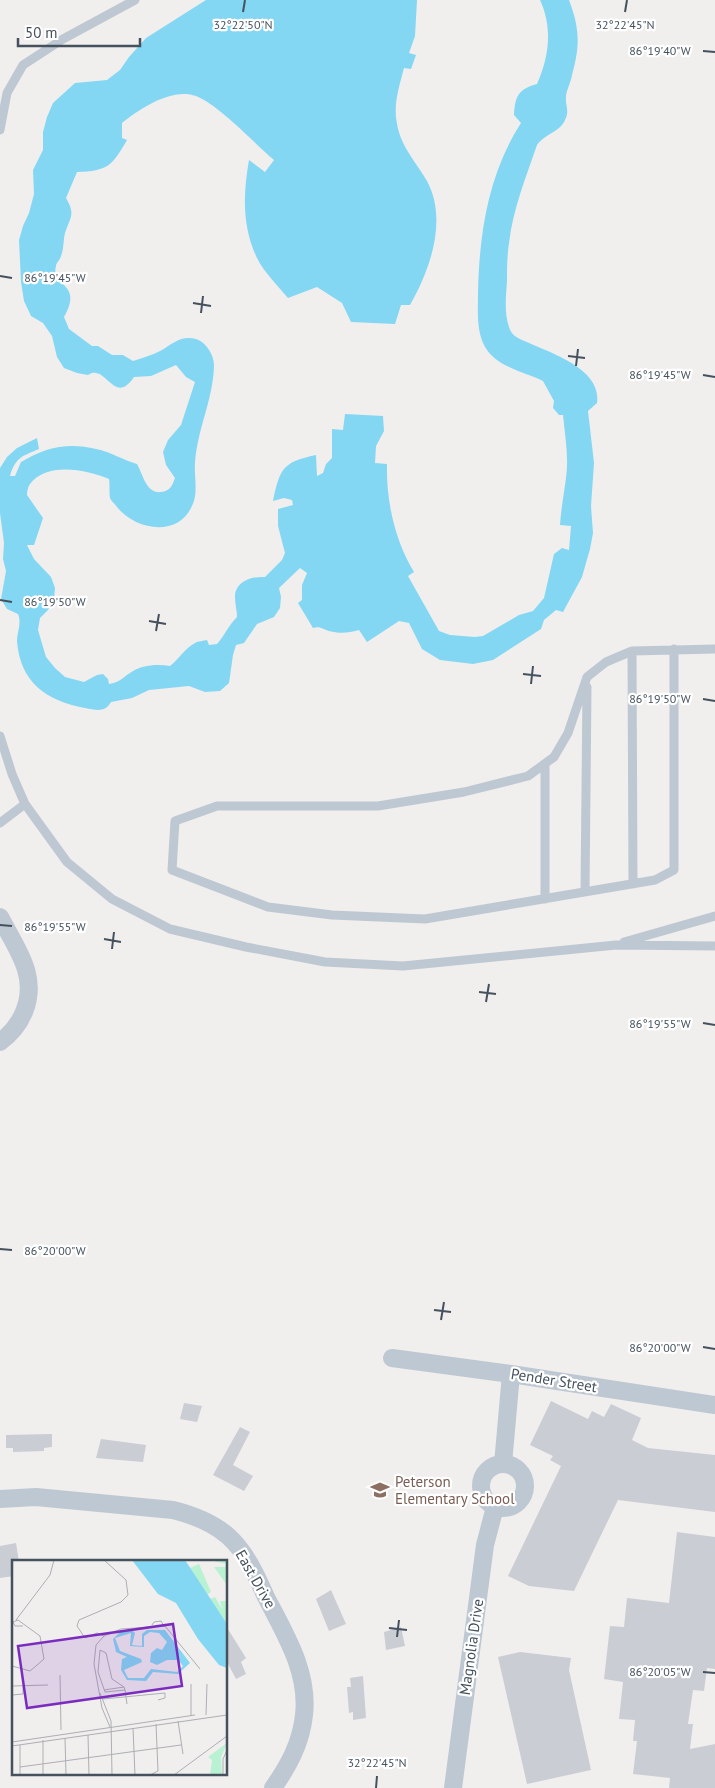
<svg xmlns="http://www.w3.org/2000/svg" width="715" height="1788" font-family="'PT Sans',sans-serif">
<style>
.water{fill:#83d7f3}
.building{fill:#cacdd4}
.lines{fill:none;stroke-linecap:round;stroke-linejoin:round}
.lane{stroke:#bec8d2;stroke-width:9}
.street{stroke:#bec8d2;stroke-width:18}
.ticks{fill:none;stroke:#45515d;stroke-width:2}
.labels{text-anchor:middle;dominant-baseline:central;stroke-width:4.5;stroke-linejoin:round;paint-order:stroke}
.street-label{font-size:15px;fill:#45515d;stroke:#fff}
.education-label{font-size:15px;fill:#785e54;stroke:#fff;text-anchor:start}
.inset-road{fill:none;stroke:#acafb4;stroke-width:1}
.view{fill:#7b2cbf;fill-opacity:0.15;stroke:#7b2cbf;stroke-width:2.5}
.inset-edge{fill:none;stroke:#45515d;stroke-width:2.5}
.ticks-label{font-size:12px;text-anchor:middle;fill:#45515d;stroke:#fff;stroke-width:4.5;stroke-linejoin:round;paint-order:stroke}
</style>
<rect width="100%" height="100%" fill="#f1eeee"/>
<path class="water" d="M206,0H417L415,36L409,53L416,55L411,69L404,68C399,87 393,105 397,124C401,147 416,162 427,181C448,220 430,270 410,305H401L395,324L351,322L342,303L317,287L288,298C279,287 263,271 257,258C242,227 243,194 249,160L265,172L274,160C254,143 219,105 196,96C172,87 139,109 122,123V138L127,140C112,166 108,171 77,172L66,198C76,215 70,217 65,233C63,241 64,249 61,256C60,260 56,263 56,266C50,287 84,282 64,317L69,329L92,346H98L112,355H123L133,361C142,358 153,355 162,350C173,343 182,335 196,339C207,343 214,355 214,366C213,400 197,430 195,463C194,479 199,494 191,508C176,538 134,529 117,507C115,504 111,501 110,498C109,492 110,484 109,479C88,470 47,461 30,484C28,486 27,492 27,495L43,518L34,545H27L34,559L51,577L55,588L54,599L48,610L40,618L38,630L46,657L55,668L65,677L84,682L97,675L103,674L108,679L109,684C120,682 121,679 130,673C141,665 157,664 170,666C179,659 185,648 195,643C198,641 204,641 207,640L209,645L217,644C225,635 228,626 237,617C237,611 235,604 235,597C235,581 253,576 265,577L282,560L285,553L278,526V509L293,505L292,500L284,498L273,501C280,468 283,462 316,455L317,476L323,473L326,464L332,458V429L343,430L345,414L383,416L384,431L376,446L375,463L387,464C386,501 395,541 414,572L408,576L439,631L450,635L475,637L483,636L519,615L533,611L544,598L554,554L562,548L569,550L571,526L560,525C561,509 564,494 566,478C569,457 565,436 563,415H559L553,408L554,401L543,381C525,372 500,368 487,350C476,334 478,313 478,294C479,235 488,174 521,123L514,115C515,97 518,89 537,84C549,57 553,28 540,0H569C580,29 580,46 572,75C571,82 566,91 566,97C565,105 570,110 565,120C560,132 546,133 537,145C526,177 513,209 509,243C507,256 507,269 507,281C506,295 504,313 509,327C512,337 520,339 529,343C554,354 602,370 597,403L588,411L594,463L591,506L593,533L590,549L582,577L563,612L556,610L544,620L541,629L493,660L473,664L440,660L422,649L409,623L399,621L367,642L359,630C348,633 340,634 329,631C322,629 320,626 313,628L298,603L302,600V585L307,573L300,568L279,588L281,597L280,608L274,617L257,624L244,643L236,645L233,655L229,683L220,691L205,692L189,686L149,690L132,698L111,702C105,713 96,710 85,708C46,701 20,682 17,641C17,632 22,623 18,614L7,609L1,599L6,571L3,559L4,543L0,513V468L7,457L17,448L37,438L39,449C22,456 15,458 10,476H15L21,462C45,447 69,442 96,449C111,452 123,460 137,464C143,474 146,494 161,492C170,491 172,486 175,478L166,465L163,452L168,440L181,425L195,382L186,377L176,365L151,376L134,377C114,407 106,363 88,375L77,373L64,368L57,357L52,336L43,323L31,316L24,301L21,282L19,240L23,226L29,213L34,194L33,170L43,150V132L47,117L53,103L75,83L107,80L120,70L129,57L146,38Z"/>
<path class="building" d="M551,1401L588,1419L592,1411L604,1417L611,1404L641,1418L632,1440L648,1448L715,1455V1512L618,1500L574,1591L529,1586L508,1576L561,1466L550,1460L553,1456L530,1445Z
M184,1403L202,1406L197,1422L180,1419Z
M240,1427L250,1432L233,1465L253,1476L244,1491L213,1475Z
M52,1434V1447L44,1448V1451L13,1452V1448H6V1435Z
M101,1439L146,1445L143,1462L96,1458Z
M677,1532L715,1537V1669L707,1668L704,1691L693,1690L688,1724H693L690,1749L715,1744V1788H669L670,1778L633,1774L637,1741H633L635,1720L619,1719L623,1682L604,1679L610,1626L624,1627L627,1598L669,1603Z
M16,1543L19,1562H14V1576L0,1578V1546Z
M331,1590L346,1624L329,1631L316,1599Z
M226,1626L246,1658L241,1662L246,1674L236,1679L226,1660Z
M401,1627L405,1646L386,1650L384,1632Z
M520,1652L571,1658L569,1670L591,1770L527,1784L498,1657Z
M363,1676L366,1718L353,1720V1712L349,1713L347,1687H351L350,1678Z"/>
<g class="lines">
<path class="lane" d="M0,130L7,93L23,65L63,39L135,0
M674,649V870L655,880L425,919L332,915L268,907L172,870L175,821L217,806H378L464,792L528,776L554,757L568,733L587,677L606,662L632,651L715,649
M632,651L633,884
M0,736L12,774L25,804
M545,764V899
M0,823L25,804L67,862L112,899L170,929L246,947L325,962L403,966L616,945L715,946
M585,892L587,687
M624,942L715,916"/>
<path class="street" d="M0,917C16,948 39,976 24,1012C19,1024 11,1034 0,1042
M392,1358L511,1374L715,1405
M503,1464L511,1374
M481 1486a22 22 0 1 1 44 0a22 22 0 1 1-44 0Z
M0,1499L36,1497L173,1510C193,1515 212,1522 228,1536C246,1552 256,1575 266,1597C285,1634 309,1672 304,1715C301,1743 289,1765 273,1788
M453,1788L485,1545L495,1507"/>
</g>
<path class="ticks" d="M243,12L245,0M625,12L627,0M703,51L715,52M0,276L12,278M193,303L211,306M201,313L203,296M568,356L585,358M576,366L578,349M703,375L715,377M0,600L12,602M149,621L166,624M156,631L159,614M523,674L541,676M531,684L533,666M703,699L715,701M0,925L12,926M104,939L121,942M112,949L114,932M479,992L496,994M486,1002L489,984M703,1023L715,1025M0,1249L12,1250M434,1310L451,1312M441,1320L444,1302M703,1347L715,1349M389,1628L407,1630M397,1637L399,1620M703,1672L715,1673M376,1788L377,1776"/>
<defs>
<g id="school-bare" transform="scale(1.5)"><path d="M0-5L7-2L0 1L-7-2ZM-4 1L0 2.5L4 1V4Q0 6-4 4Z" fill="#8d6e63" stroke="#fff" stroke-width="2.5" paint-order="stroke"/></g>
</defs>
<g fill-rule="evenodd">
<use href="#school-bare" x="380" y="1490"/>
</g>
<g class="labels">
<g class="street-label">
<text transform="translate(554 1380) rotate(9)">Pender Street</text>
<text transform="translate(256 1579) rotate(60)">East Drive</text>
<text transform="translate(471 1647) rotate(-82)">Magnolia Drive</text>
</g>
<g class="education-label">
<text x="395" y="1481">Peterson<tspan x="395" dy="17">Elementary School</tspan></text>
</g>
</g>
<g transform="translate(12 1560)">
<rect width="215" height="215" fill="#f1eeee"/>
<path d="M197,0H215V25L202,7H213L214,4ZM187,4L199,32L195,35L178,8ZM203,37L210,49L208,41H215V64L198,39ZM215,183L209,197L210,215H198L200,200L196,197Z" fill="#b9f2d2"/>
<path d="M120,0H173L215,64V108L207,105L186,79L164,43L146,34ZM120,70L123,73L120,85L130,86V74L135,70H153L178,103L166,114L141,112L134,121L115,120L109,110L110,99L115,97L104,92L101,79L109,71ZM138,72L147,73L155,82L150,90L145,88L139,93L138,102L145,105L155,100H166L171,106L165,112L139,109L132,118H116L112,110L130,102L129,99L108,91L103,78L119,73L118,86L132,87V76Z" fill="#83d7f3" fill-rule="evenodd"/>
<path class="inset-road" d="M92,0L114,20L116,35L109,42L67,60L65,66L73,78L85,73L92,76L84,85L82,104L90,148L98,167M4,60L38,15L42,0M140,65L142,62L149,61L152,66M92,76L109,69L153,66L188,109M0,106L18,111L32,99L28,76L6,60L1,62L3,66H11M48,115L49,170M0,126L36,125M92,130L112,127M113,130L93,132L86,112L88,90L94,93L100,119L112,127L113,130L115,144M88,133L99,161L100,215M0,135L11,134V125M91,139L153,133V138L146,140M194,155L195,124M179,156V124M166,161L171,194M121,168L123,215M76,175L77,215M53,178L54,215M31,180V215M0,182L183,155M8,185V215M0,186L215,155M8,207L169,185M138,215L146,211L144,164M162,215L215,176M211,215V199L215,190"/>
<path class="view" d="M161,64L170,126L15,148L6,86Z"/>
<rect width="215" height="215" class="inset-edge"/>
</g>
<g class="ticks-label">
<text x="243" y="29">32°22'50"N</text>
<text x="625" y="29">32°22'45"N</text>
<text x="660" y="55">86°19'40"W</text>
<text x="55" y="282">86°19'45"W</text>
<text x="660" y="379">86°19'45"W</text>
<text x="55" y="606">86°19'50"W</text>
<text x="660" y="703">86°19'50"W</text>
<text x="55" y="931">86°19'55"W</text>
<text x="660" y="1028">86°19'55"W</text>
<text x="55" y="1255">86°20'00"W</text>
<text x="660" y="1352">86°20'00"W</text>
<text x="660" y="1676">86°20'05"W</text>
<text x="377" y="1767">32°22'45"N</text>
</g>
<path d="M18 38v8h122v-8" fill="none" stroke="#45515d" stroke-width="2.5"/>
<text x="25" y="38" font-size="15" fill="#45515d" stroke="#ffffff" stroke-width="4" paint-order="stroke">50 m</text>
</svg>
